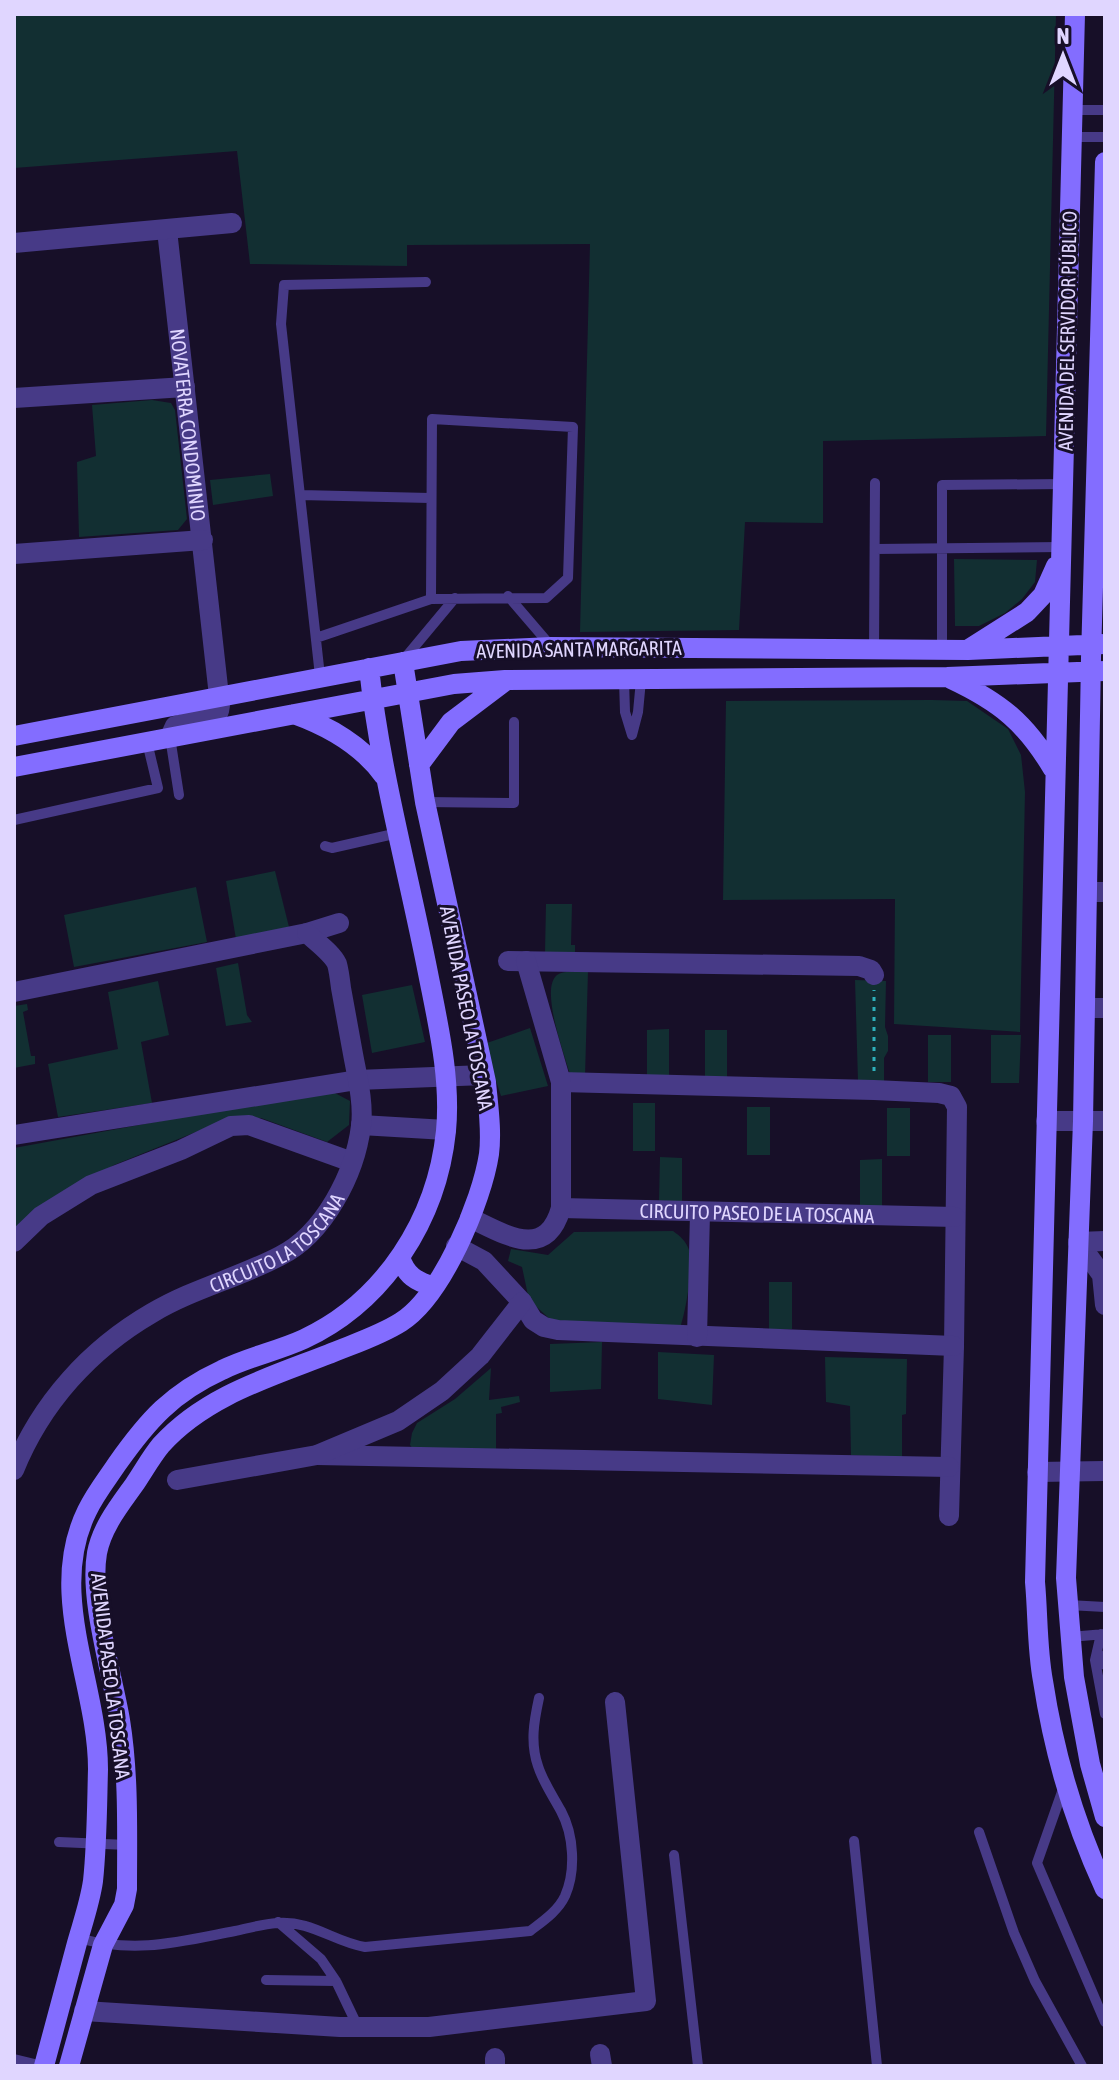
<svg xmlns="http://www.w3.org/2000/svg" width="1119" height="2080" font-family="'Asap Condensed',sans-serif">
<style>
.green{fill:#122f32}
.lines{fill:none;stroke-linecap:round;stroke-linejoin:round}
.path{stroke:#2eb1bb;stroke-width:3;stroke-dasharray:4 6;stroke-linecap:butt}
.lane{stroke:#473a87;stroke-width:10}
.street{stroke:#473a87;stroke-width:20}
.secondary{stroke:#836dff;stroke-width:20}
.labels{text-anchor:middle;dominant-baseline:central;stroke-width:6;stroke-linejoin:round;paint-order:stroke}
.street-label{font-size:20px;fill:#e0d6ff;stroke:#170f28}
</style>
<rect width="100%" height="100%" fill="#170f28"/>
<path class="green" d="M14,14H1056L1046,436L823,441V523L745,522L739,630L580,632L590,244L407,245V266L250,264L237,151L14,168Z
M152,400L171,403L175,410L187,519L178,530L79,537L77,462L96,456L92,405Z
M270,474L273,496L213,505L210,480Z
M954,559L1037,560L1035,582L1022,599L1005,613L979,626H955Z
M932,700L967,701L1008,729L1021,755L1025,792L1020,1032L894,1024L895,899L723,900L726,701Z
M275,871L289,927L236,939L226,881Z
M196,887L207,942L74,967L64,915Z
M546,904H572L571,945H575V952L545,953Z
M238,963L247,1015L252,1022L226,1026L216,968Z
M588,971L585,1077L571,1078C566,1058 539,989 557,975C563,970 579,972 588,971Z
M855,980L886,981L885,1027L888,1036V1051L884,1058V1081H858Z
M158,981L169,1035L141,1042L152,1103L58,1117L48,1064L118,1049L108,992Z
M412,985L425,1042L372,1053L362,995Z
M27,1004L28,1010L23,1012L31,1056H35V1064L14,1068V1006Z
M530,1028L548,1086L501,1096L484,1044Z
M669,1029V1077H647V1030Z
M705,1030H727V1078H705Z
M928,1035H951V1082H928Z
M991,1035H1021L1019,1083H991Z
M333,1092L350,1101L349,1125L327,1142L261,1118L223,1121L114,1165L14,1231V1148L302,1095Z
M633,1103H655V1151H633Z
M747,1107H770V1155H747Z
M887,1108H910V1156H887Z
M660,1157L682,1158V1202H659Z
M882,1159V1207H860V1160Z
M673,1231C680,1236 686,1241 689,1250C694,1265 686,1309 681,1325L648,1327L552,1321L529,1300L522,1267L508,1261L511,1249L548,1255L574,1232Z
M769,1282H792V1329H769Z
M602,1342L601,1389L550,1392V1344Z
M658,1352L714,1355L712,1405L658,1399Z
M825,1357L907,1359L906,1414L902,1415V1458L851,1455L850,1406L826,1402Z
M491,1368L489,1400L519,1396L520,1402L501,1407L502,1413L496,1414V1450L417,1454L410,1445L412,1433L417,1423L455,1399Z"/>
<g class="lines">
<path class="path" d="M874,1071V990"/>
<path class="lane" d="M1072,110H1105
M1072,137H1105
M300,495L430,498
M875,549L1061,547
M508,596L550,645
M316,638L431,599L546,598L568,578L573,427L432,419L431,599
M874,650L875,483
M942,650V485L1063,484
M405,658L455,598
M320,676L281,324L284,285L426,282
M624,680L625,712L632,735
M632,735L638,712L641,680
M170,737L179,795
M425,802L514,803V722
M14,820L158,788L147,742
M325,846L332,848L398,833
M1068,1605L1105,1607
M1101,1634L1095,1660L1105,1714
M1070,1637L1105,1634
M1097,1651L1105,1665
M1063,1789L1037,1863L1105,2022
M979,1832L1014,1933L1035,1981L1082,2066
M854,1841L877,2066
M59,1842L127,1845
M674,1855L698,2066
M278,1922L321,1959L336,1981L358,2027
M78,1938C136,1954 178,1942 235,1931C249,1928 263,1924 277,1923C311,1920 334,1942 365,1947L530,1931C543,1921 558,1911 565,1896C576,1871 574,1835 561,1811C553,1796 543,1782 538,1766C530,1743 534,1721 539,1698
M266,1980L336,1981
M14,2059L43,2066"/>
<g class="street">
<path id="s1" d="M167,230L220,705L219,711L215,714L175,726L170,737"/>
<path d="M14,243L232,223"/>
<path d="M14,398L185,387"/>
<path d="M14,554L203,540"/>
<path d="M1087,892H1105"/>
<path d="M508,961L859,966L871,970L874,975"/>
<path d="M14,992L307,933L339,923"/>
<path d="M1085,1008H1105"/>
<path d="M561,1082L874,1090L939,1093L951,1096L957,1107L954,1346L949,1516"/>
<path d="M1046,1121H1105"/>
<path d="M361,1125L446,1130"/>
<path d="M14,1135L357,1080L484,1075"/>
<path id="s2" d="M561,1208L955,1217"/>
<path d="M470,1218C506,1235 546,1261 561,1208V1082L526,961"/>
<path d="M14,1242L41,1216L91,1185L181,1150L231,1126L249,1125L352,1162"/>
<path d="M1078,1242L1102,1275L1105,1305"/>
<path d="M1078,1242L1105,1241"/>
<path d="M456,1246L484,1261L522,1302L533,1320L544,1327L558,1330L954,1346"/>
<path d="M697,1337L700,1213"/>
<path d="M317,1455L949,1467"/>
<path id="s3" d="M14,1470C41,1403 90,1349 152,1313C192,1289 238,1278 280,1256C324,1234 355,1174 361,1126C364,1103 357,1076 353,1054C349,1032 345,1010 341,988C340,980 339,971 337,964C332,953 316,942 307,933"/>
<path d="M1037,1472L1105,1471"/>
<path d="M177,1480L317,1455L398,1421L442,1391L480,1356L522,1302"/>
<path d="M84,2011L340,2027H429L646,2001L615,1702"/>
<path d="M600,2054L602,2066"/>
<path d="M495,2066V2058"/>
</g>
<path class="secondary" d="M1075,14L1035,1582C1038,1615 1037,1649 1043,1681C1054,1753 1074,1822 1105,1889
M1105,162L1091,658L1083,1121L1066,1578L1074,1677L1090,1764L1105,1817
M969,649L1027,612L1043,595L1056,566
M951,679C1000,702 1026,723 1053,769
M294,714C330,727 362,745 384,776
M14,736L461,651L551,647L968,650L1105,644
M419,765L451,722L504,682
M14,767L454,684L505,680L947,677L1105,671
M400,1257C406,1276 416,1281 434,1287
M44,2066C55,2025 66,1984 77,1943C83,1922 90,1902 93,1881C97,1844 97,1806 98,1769C98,1684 46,1594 87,1511C95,1494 107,1479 117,1464C148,1420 172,1393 222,1370C248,1357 278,1351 304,1339C385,1301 437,1219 446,1131C451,1078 438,1024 428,973C408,871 380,771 369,668
M69,2066L103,1945L124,1905L127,1889C127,1833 129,1776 120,1720C112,1673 89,1599 97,1553C102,1527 119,1506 134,1485C143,1472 151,1457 161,1445C205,1396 270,1377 329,1354C353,1344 379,1336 401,1322C442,1296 482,1201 489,1154C492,1130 488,1105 486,1082L425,802L403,662"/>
</g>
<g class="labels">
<g class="street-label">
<text transform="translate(1067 331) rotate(-89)">AVENIDA DEL SERVIDOR PÚBLICO</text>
<text stroke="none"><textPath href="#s1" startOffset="196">NOVATERRA CONDOMINIO</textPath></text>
<text transform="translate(579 649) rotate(-1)">AVENIDA SANTA MARGARITA</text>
<text transform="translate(467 1008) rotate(79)">AVENIDA PASEO LA TOSCANA</text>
<text stroke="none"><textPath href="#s2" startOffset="196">CIRCUITO PASEO DE LA TOSCANA</textPath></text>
<text stroke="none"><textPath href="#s3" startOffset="358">CIRCUITO LA TOSCANA</textPath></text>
<text transform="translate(111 1676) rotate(83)">AVENIDA PASEO LA TOSCANA</text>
</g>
</g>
<rect width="1119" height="2080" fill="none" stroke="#e0d6ff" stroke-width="32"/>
<g transform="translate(1063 56)" stroke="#170f28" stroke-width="6" paint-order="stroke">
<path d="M0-6L14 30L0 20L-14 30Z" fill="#e0d6ff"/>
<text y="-12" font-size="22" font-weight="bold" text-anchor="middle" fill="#e0d6ff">N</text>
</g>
</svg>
